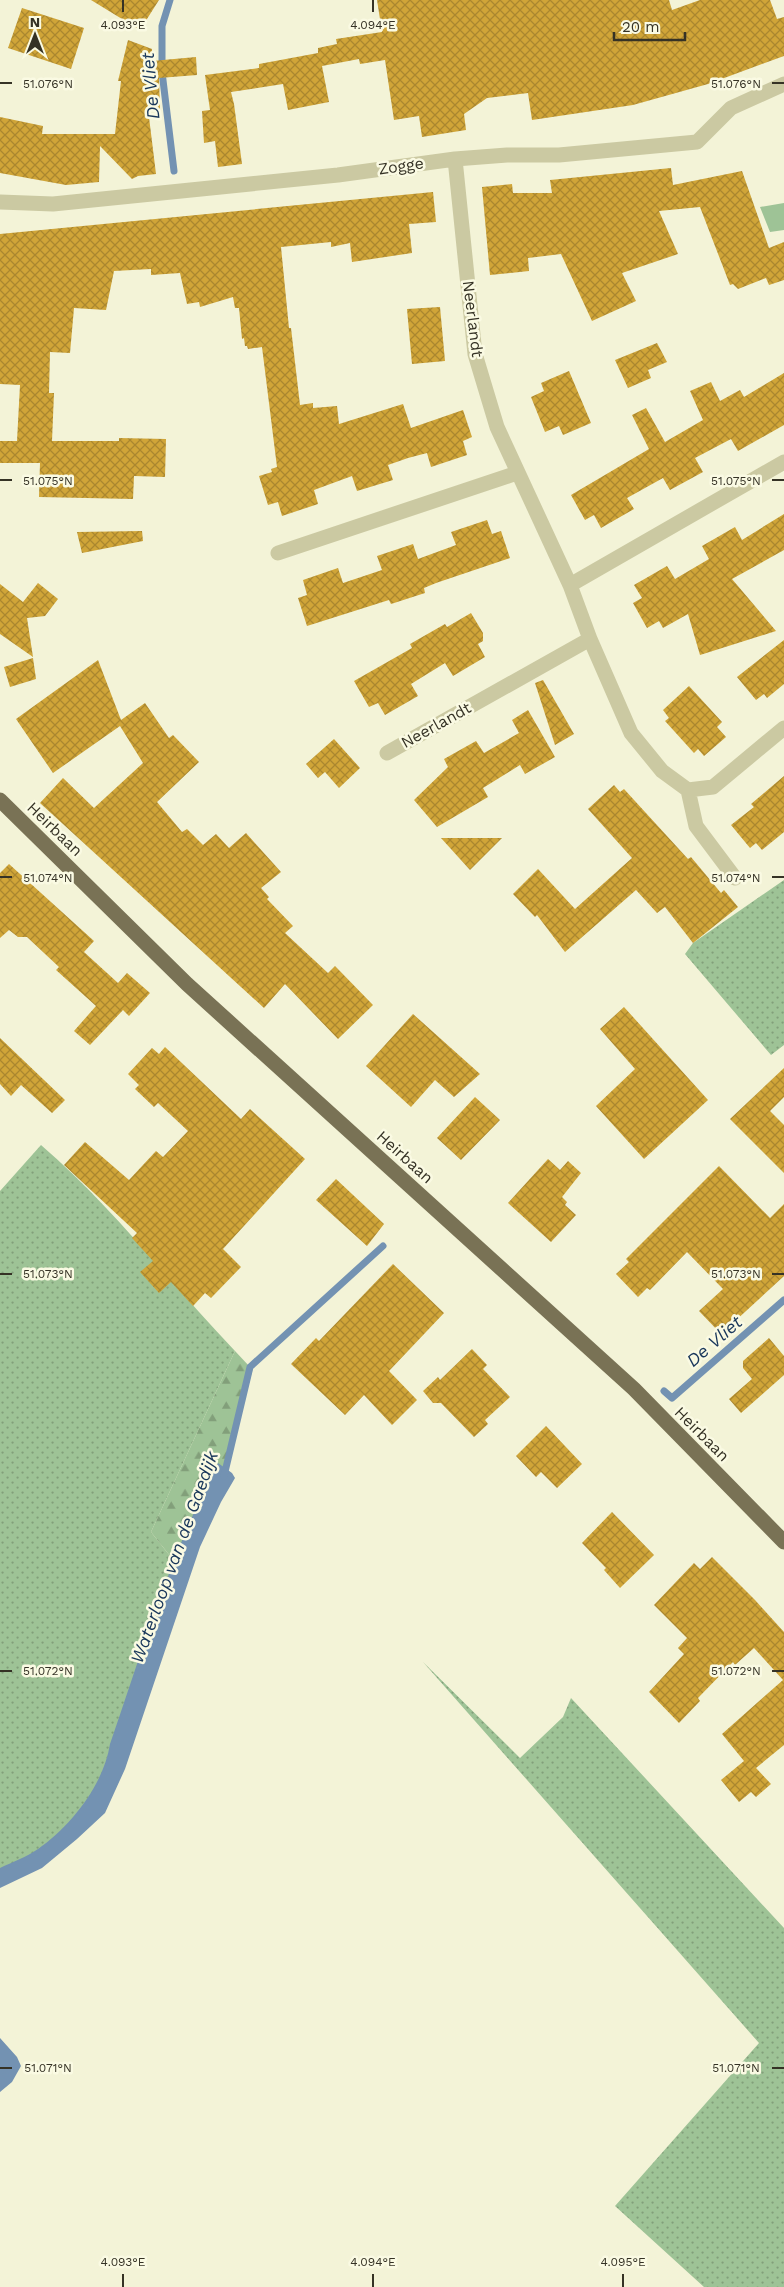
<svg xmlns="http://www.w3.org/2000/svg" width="784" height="2287" font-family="'Work Sans',sans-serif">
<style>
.grass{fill:url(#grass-dots)}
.forest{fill:url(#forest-firs)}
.pitch{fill:#9ec396}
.water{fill:#7392b2}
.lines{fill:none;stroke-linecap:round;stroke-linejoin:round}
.stream{stroke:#7392b2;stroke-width:7}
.building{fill:url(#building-cross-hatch)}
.minor{stroke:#cbc9a2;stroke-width:15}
.major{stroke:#797255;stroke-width:15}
.ticks{fill:none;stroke:#353225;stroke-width:2}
.labels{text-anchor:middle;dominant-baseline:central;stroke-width:5;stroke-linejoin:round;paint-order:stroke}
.street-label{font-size:16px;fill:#353225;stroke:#fafae3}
.water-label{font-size:18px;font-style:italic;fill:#18365a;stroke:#fafae3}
.ticks-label{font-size:12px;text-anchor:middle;fill:#353225;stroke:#fafae3;stroke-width:5;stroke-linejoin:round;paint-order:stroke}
</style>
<defs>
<pattern id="grass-dots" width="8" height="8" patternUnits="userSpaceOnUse" patternTransform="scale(1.25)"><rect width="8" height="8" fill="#9ec396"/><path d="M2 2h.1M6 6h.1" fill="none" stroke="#829f7a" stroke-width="1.8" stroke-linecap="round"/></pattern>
<pattern id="forest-firs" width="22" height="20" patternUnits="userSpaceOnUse" patternTransform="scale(1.25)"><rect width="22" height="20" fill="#9ec396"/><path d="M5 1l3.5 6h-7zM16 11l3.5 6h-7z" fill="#829f7a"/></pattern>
<pattern id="building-cross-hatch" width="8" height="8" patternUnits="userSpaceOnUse" patternTransform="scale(1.25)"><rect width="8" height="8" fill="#d0a538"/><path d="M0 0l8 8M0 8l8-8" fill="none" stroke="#aa872f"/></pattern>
</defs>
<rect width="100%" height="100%" fill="#f3f3d7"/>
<path class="grass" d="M784,880V1045L771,1055L685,954L693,943Z
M41,1145C113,1207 170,1283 235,1351L151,1532L186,1576L117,1757L73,1834L0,1875V1191Z
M423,1662L520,1758L563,1717L571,1698L784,1928V2287H704L615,2206L759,2043Z"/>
<path class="forest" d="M235,1351L250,1367L253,1368L227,1468L186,1576L151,1532Z"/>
<path class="pitch" d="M784,203V230L770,232L760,207Z"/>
<path class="water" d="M218,1463L232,1473L235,1478L221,1502L200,1547L125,1769L105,1813L77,1839L42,1868L0,1888V1868C12,1862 27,1857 38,1849C71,1826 104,1784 110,1744C143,1649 171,1552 218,1463Z
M0,2038L17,2057L21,2066L12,2082L0,2092Z"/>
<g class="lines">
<path class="stream" d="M170,0L162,26V72L174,171
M664,1391L672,1398L784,1300
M224,1476L250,1367L383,1246"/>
</g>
<path class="building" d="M91,0H159L140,30Z
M377,0H669L672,10L700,0H770L777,19L784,17V56L708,84L633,105L532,120L528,93L487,98L464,114L466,130L422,137L419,116L394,120L385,60L360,64L359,59L322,66L329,102L288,110L283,84L231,92L234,104L242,164L218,167L215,141L204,143L202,111L210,110L205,75L259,68V64L318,53V48L337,44L336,39L382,32Z
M22,8L84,28L71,69L8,48Z
M128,40L152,49V61L196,57L197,75L159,78L160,109H148L156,174L138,176L132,179L100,146L99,182L66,185L0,173V117L43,126L42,134H115L121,81H118Z
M671,168L673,185L742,171L769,248L784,242V280L769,285L766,278L738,289L733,284L730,285L700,207L659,211L678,254L622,273L636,301L592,321L561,254L528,258L529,271L490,275L482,187L512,184L513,193H552L550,180Z
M433,192L436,222L409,224L412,253L352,262L350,243L331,247V242L281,247L289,328H291L300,405L313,403V408L337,406L339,424L403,404L411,428L463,410L472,437L463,441L467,455L431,467L427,453L408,458L388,465L393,480L357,491L352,476L314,490L318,504L282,516L278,502L268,505L259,476L272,472L271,469L277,467L262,347L248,349L247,346H245L244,338L242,339L239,308H235L233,297L200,307L199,302L187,304L180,273L151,275V269L114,271L106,310L74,308L70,353L50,352L49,393H54L52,441H119V438L166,439L165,477L134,476L133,499L39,497L40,463H0V441H17L20,385L0,384V234Z
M440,307L445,361L412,364L407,309Z
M657,343L667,362L648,370L651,378L628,388L615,360Z
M569,371L591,423L563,435L559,426L545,432L531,397L544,391L541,383Z
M784,373V425L738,451L731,439L695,458L703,472L670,490L663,478L627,498L634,509L601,528L594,515L585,520L571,495L649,449L632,415L646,408L665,442L703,420L690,391L711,382L720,401L740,390L744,397Z
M784,514V550L732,579L776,631L700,655L688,614L663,628L659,621L647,628L633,603L642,598L634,585L667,566L675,579L709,559L702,546L735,527L742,540Z
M487,520L492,534L501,531L510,558L436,583L424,588L425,593L391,604L389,600L307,626L298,598L307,595L303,580L338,568L343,583L382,570L377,556L413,544L418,559L456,545L451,532Z
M142,531L143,541L82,553L77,532Z
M38,583L58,599L45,616L27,618L33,657L0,634V584L23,602Z
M471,613L483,633V641L478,644L485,657L453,676L445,663L411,684L418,696L385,715L378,703L369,707L354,681L412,648L410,644L445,624L447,627Z
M784,640V684L767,698L764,694L756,700L737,677Z
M33,658L36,679L10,687L4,667Z
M98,660L121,720L145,703L169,738L173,735L199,762L157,802L182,832L187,829L203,845L216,834L229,848L246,833L281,872L261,888L269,897L267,899L293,926L285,933L328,973L335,966L373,1005L338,1039L285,984L264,1008L40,803L63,778L94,808L143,763L120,726L53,773L16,719Z
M543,680L574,734L555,745L535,683Z
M689,686L722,722L717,727L726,737L704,756L698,749L694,753L665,721L669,718L663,710Z
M528,710L555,757L525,774L520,765L483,788L488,797L437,827L414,800L448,767L444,759L476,741L484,753L519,733L512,720Z
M334,739L360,768L339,788L325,772L318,778L306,764Z
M784,776V832L762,850L756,843L750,848L731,825L754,807L751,804Z
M614,785L620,792L624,789L688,859L691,857L721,893L724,890L738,907L693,943L665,907L657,913L636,890L565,952L537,915L535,917L513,894L538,869L575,909L632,858L588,809Z
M441,838H502L470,870Z
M9,864L94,941L84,952L118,983L127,973L150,993L129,1016L123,1010L90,1045L74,1031L96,1006L56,970L59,967L27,937H18L9,930L0,938V873Z
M624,1007L708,1100L644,1159L596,1106L635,1069L600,1029Z
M413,1014L480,1074L454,1097L435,1080L411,1107L366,1066Z
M0,1038L65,1100L52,1113L21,1085L11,1096L0,1084Z
M165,1047L241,1119L250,1109L305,1159L223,1249L241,1267L211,1298L205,1293L193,1306L171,1282L159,1293L140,1272L153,1261L132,1238L137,1233L64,1165L85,1142L129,1180L156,1151L163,1157L188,1131L158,1103L154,1107L135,1089L139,1085L128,1074L152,1048L159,1054Z
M784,1068V1097L770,1111L784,1125V1173L730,1119Z
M475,1097L500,1120L461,1160L437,1138Z
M548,1159L560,1170L568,1161L581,1173L562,1197L567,1202L565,1205L576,1215L551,1242L508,1203Z
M719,1166L770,1218L784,1204V1276L721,1334L699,1311L723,1289L687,1252L650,1290L647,1288L638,1297L616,1274L629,1262L626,1259Z
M336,1179L384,1224L367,1246L316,1200Z
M393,1264L444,1313L389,1371L417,1400L392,1425L364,1395L345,1415L291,1364L316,1338L319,1341Z
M769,1338L784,1356V1375L741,1413L729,1399L752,1379L743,1368V1361Z
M472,1349L487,1365L483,1369L510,1397L485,1420L488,1424L474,1437L441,1403H433L423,1391L438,1377L440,1380Z
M546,1426L582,1464L557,1488L541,1472L536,1477L516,1456Z
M612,1512L654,1555L620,1588L604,1570L606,1568L582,1543Z
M712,1557L755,1600L784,1632V1745L756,1768L771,1784L756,1797L751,1792L739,1802L721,1780L744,1761L722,1734L783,1680L754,1648L735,1665L733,1662L698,1698L700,1701L679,1723L649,1692L684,1654L678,1648L687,1638L654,1605L694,1563L700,1569Z"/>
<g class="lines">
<path class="minor" d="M455,159L475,354L497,427L570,585L590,639L631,733L662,771L688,790L713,787L784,728
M0,202L53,204L338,175L455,159L507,155H559L697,142L731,108L784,84
M278,553L517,473
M570,585L784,462
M387,753L590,639
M688,790L696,826L735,878"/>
<path class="major" d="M0,800L187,984L634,1389L784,1542"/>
</g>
<path class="ticks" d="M123,0V12M373,0V12M0,83H12M772,83H784M0,480H12M772,480H784M0,877H12M772,877H784M0,1274H12M772,1274H784M0,1671H12M772,1671H784M0,2068H12M772,2068H784M123,2274V2287M373,2274V2287M623,2274V2287"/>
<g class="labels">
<g class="street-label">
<text transform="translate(401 166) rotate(-8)">Zogge</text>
<text transform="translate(473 319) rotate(83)">Neerlandt</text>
<text transform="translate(436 725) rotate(-29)">Neerlandt</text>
<text transform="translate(55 829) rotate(44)">Heirbaan</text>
<text transform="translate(405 1157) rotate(42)">Heirbaan</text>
<text transform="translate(702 1434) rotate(45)">Heirbaan</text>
</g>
<g class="water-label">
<text transform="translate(150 86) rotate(-95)">De Vliet</text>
<text transform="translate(714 1341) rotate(-41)">De Vliet</text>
<text transform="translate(174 1557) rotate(-70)">Waterloop van de Gaedijk</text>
</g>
</g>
<g class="ticks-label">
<text x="123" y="29">4.093°E</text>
<text x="373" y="29">4.094°E</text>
<text x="48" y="88">51.076°N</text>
<text x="736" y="88">51.076°N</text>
<text x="48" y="485">51.075°N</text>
<text x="736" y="485">51.075°N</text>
<text x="48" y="882">51.074°N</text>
<text x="736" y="882">51.074°N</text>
<text x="48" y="1278">51.073°N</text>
<text x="736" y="1278">51.073°N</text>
<text x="48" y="1675">51.072°N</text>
<text x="736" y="1675">51.072°N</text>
<text x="48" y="2072">51.071°N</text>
<text x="736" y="2072">51.071°N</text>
<text x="123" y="2266">4.093°E</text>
<text x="373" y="2266">4.094°E</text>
<text x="623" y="2266">4.095°E</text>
</g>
<g transform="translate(35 35)" stroke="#fafae3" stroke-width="4" paint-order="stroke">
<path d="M0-4L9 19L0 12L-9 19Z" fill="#353225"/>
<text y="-8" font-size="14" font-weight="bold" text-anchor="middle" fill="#353225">N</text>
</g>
<path d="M614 32v8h71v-8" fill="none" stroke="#353225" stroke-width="2.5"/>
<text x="622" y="32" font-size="15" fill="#353225" stroke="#fafae3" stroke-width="4" paint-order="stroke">20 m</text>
</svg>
